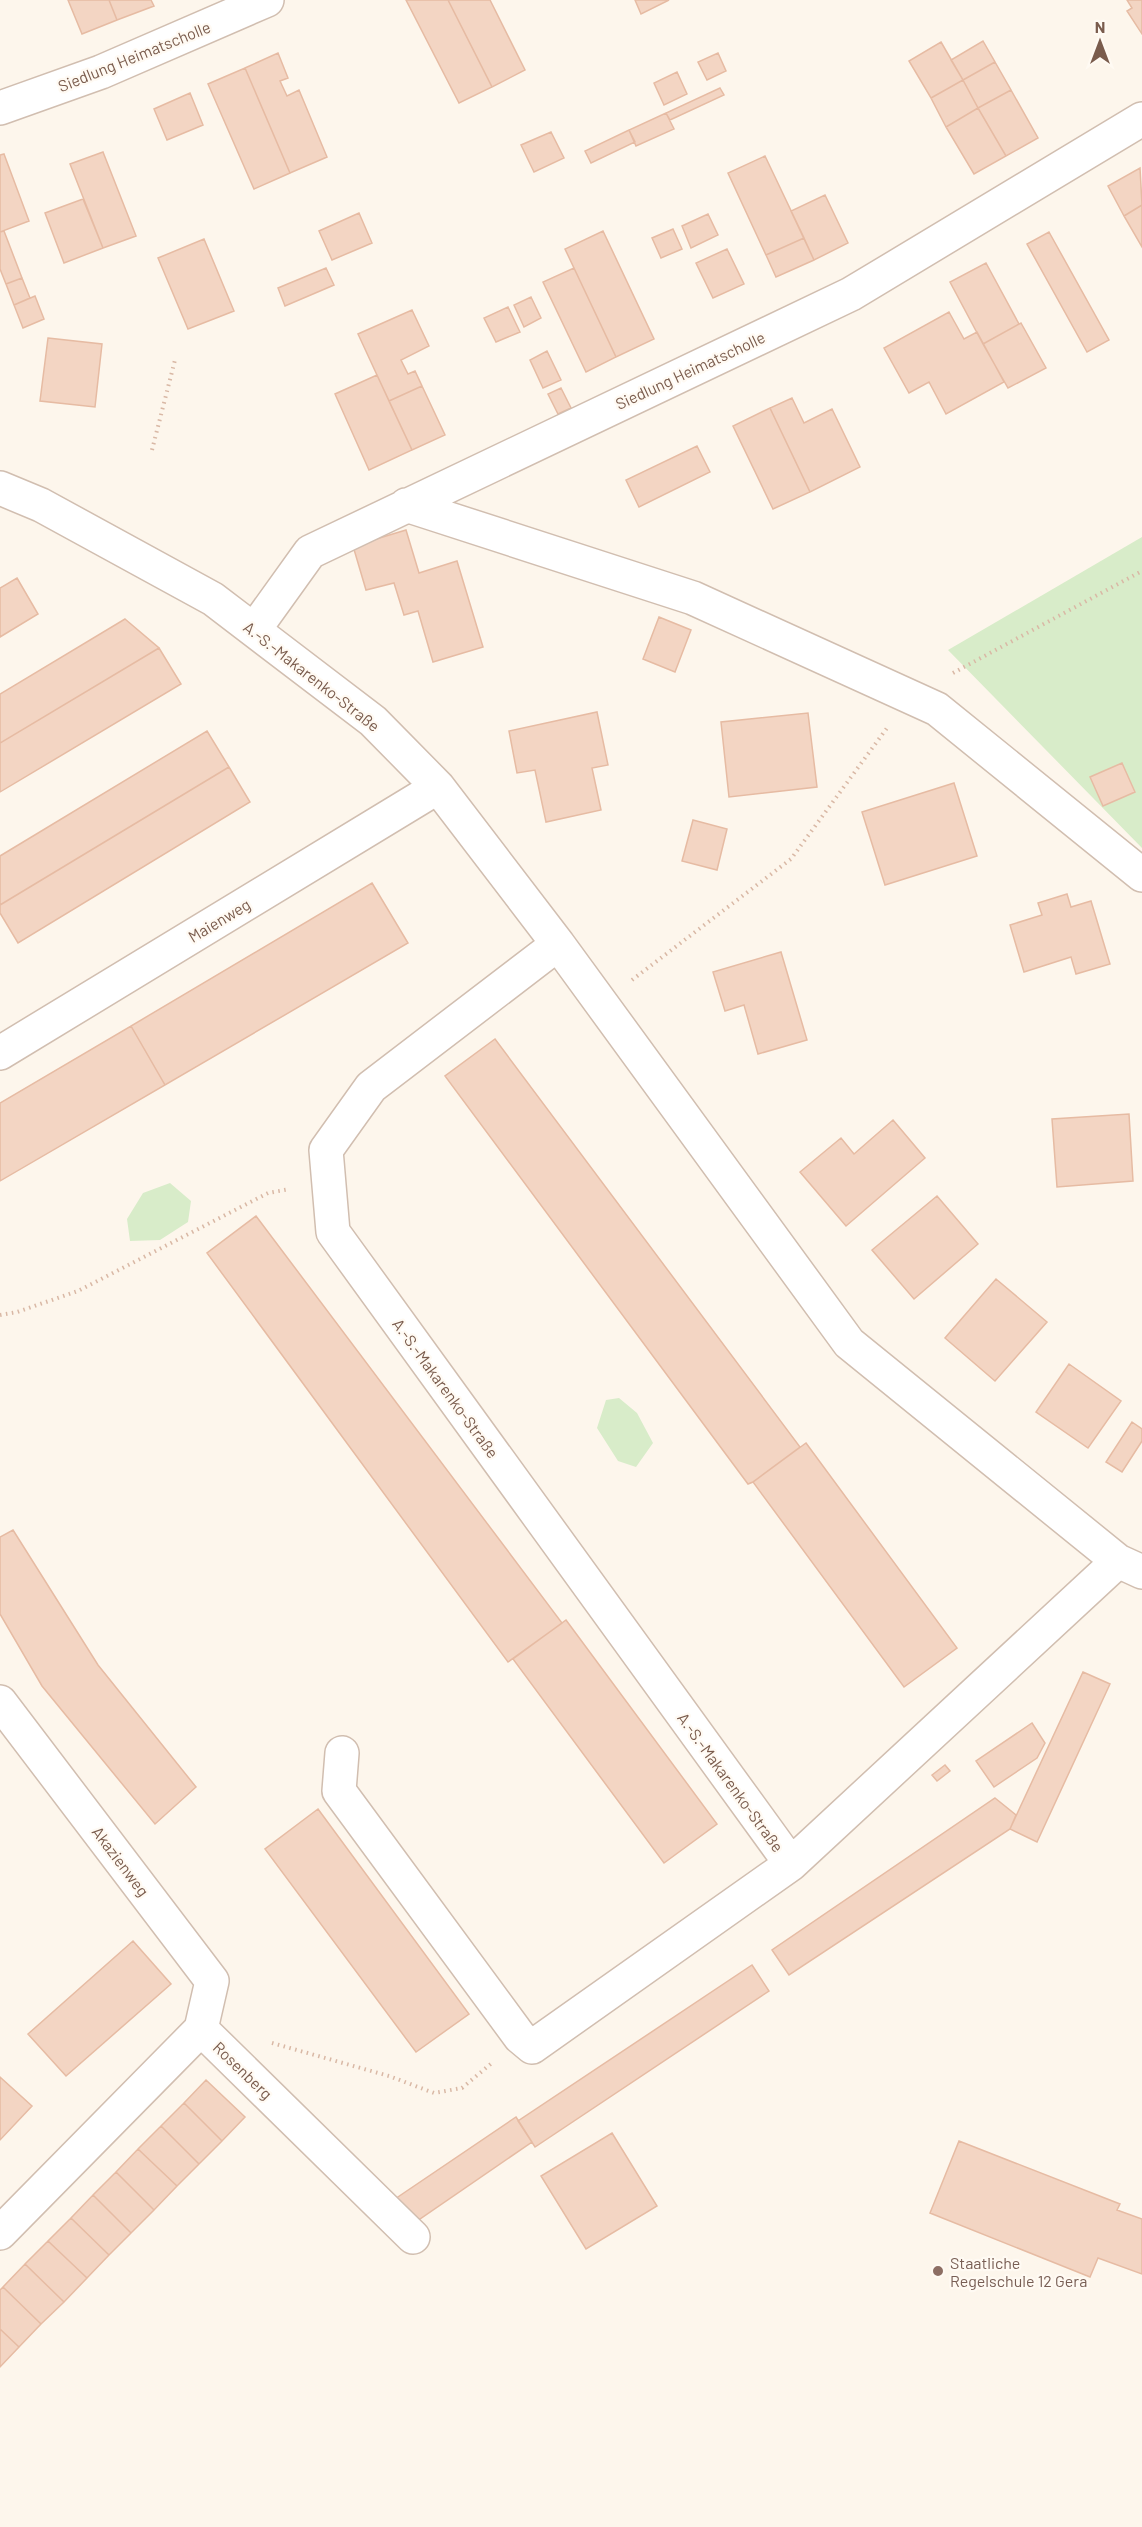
<svg xmlns="http://www.w3.org/2000/svg" width="1142" height="2527" font-family="Barlow,sans-serif">
<style>
.green{fill:#d8ecc9}
.building{fill:#f3d5c3;stroke:#e6bba3;stroke-width:1.5}
.lines{fill:none;stroke-linecap:round;stroke-linejoin:round}
.minor-casing{stroke:#d1beb0;stroke-width:36}
.path{stroke:#d9b8a5;stroke-width:4;stroke-dasharray:1.5 4.5;stroke-linecap:butt}
.minor{stroke:#fff;stroke-width:33}
.education-dot{fill:#8d6e63;stroke:#fffaf3;stroke-width:2}
.labels{text-anchor:middle;dominant-baseline:central;stroke-width:4.5;stroke-linejoin:round;paint-order:stroke}
.street-label{font-size:16px;fill:#7a5c4d;stroke:#fffaf3}
.education-label{font-size:16px;fill:#785e54;stroke:#fffaf3;text-anchor:start}
</style>
<rect width="100%" height="100%" fill="#fdf6ec"/>
<path class="green" d="M1142,537V848L948,650Z
M170,1183L191,1201L188,1222L160,1240L130,1241L127,1219L143,1193Z
M619,1398L637,1413L653,1443L636,1467L618,1461L597,1428L606,1400Z"/>
<path class="building" d="M68,0H109L117,20L82,34Z
M109,0H151L154,6L117,20Z
M406,0H448L492,87L459,103Z
M448,0H490L525,70L492,87Z
M635,0H669L641,14Z
M1127,0H1142V34L1127,11L1132,8Z
M983,41L995,62L963,80L951,60Z
M941,42L963,80L931,98L909,61Z
M278,53L288,78L280,81L287,96L299,90L327,157L290,173L245,68Z
M718,53L726,71L707,80L698,62Z
M995,62L1011,90L978,108L963,80Z
M245,68L290,173L254,189L208,84Z
M677,72L687,94L664,105L654,83Z
M963,80L978,108L946,127L931,98Z
M720,88L724,95L670,120L666,113Z
M1011,90L1038,138L1006,156L978,108Z
M190,93L203,125L167,140L154,109Z
M978,108L1006,156L974,174L946,127Z
M666,113L674,129L636,146L629,130Z
M629,130L635,142L591,163L585,151Z
M551,132L564,158L534,172L521,145Z
M103,152L136,236L103,248L70,164Z
M4,154L29,221L0,232V155Z
M765,156L804,238L766,255L728,173Z
M1140,168L1142,205L1124,216L1108,186Z
M825,195L848,243L814,260L791,211Z
M83,199L103,248L64,263L45,213Z
M1142,205V247L1124,216Z
M359,213L372,243L332,260L319,231Z
M708,214L718,235L691,248L682,226Z
M673,229L682,249L661,258L652,238Z
M4,231L22,278L6,284L0,269V232Z
M603,231L654,339L616,357L565,249Z
M1049,232L1109,340L1087,352L1027,244Z
M804,238L814,260L776,277L766,255Z
M204,239L234,311L188,329L158,258Z
M727,249L744,284L713,298L696,263Z
M986,263L1019,324L983,344L950,282Z
M326,268L334,285L285,306L278,288Z
M574,268L616,357L586,372L543,282Z
M22,278L30,298L14,305L6,284Z
M35,296L44,319L23,328L14,305Z
M531,297L541,318L524,327L514,305Z
M508,307L520,332L496,342L484,318Z
M412,310L429,346L401,360L408,374L415,371L422,386L389,401L358,334Z
M949,312L964,339L977,332L1004,382L946,414L929,382L909,393L884,348Z
M1021,323L1046,368L1008,388L983,344Z
M48,338L102,344L95,407L40,401Z
M547,351L561,380L543,388L530,360Z
M377,375L412,450L369,470L335,394Z
M422,386L445,435L412,450L389,401Z
M561,388L571,408L558,414L548,394Z
M792,398L804,423L832,409L860,467L810,492L770,408Z
M770,408L810,492L773,509L733,426Z
M697,446L710,472L639,507L626,480Z
M406,530L419,573L457,561L483,647L433,662L418,611L404,615L394,583L366,590L353,546Z
M17,578L38,614L0,637V588Z
M659,617L691,630L675,672L643,659Z
M125,619L159,648L0,743V694Z
M159,648L181,684L0,792V743Z
M597,712L608,765L592,768L601,810L546,822L535,770L517,773L509,731Z
M808,713L817,787L729,797L721,722Z
M207,731L229,767L0,905V856Z
M1122,763L1135,792L1103,806L1090,777Z
M229,767L250,802L18,943L0,913V905Z
M954,783L977,856L885,885L862,812Z
M693,820L727,829L717,870L682,861Z
M372,883L408,943L165,1085L131,1026Z
M1067,894L1071,907L1091,901L1110,964L1076,974L1071,957L1024,972L1010,925L1042,915L1038,903Z
M781,952L807,1040L758,1054L744,1005L725,1011L713,972Z
M131,1026L165,1085L0,1181V1103Z
M495,1039L800,1447L753,1482L748,1484L445,1076Z
M1129,1114L1133,1181L1057,1187L1052,1119Z
M893,1120L925,1158L846,1226L800,1172L841,1138L854,1154Z
M937,1196L978,1244L914,1299L872,1250Z
M256,1216L562,1623L508,1662L207,1253Z
M996,1279L1047,1322L995,1381L945,1338Z
M1069,1364L1121,1401L1088,1448L1036,1412Z
M1132,1422L1142,1429V1441L1122,1472L1106,1462Z
M806,1443L957,1648L904,1687L753,1482Z
M13,1530L98,1665L196,1787L155,1824L42,1686L0,1614V1537Z
M566,1620L717,1824L664,1863L513,1659Z
M1083,1672L1110,1684L1037,1842L1010,1829Z
M1032,1723L1045,1743L1037,1758L994,1787L976,1761Z
M945,1765L950,1771L937,1781L932,1775Z
M995,1798L1016,1815L1010,1829L789,1975L772,1950Z
M318,1809L469,2014L416,2052L265,1849Z
M133,1941L171,1984L66,2076L28,2034Z
M752,1965L769,1991L535,2147L518,2121Z
M0,2077L32,2106L0,2140Z
M206,2080L245,2117L222,2141L184,2103Z
M184,2103L222,2141L199,2164L161,2126Z
M516,2117L532,2142L417,2221L392,2201Z
M161,2126L199,2164L177,2186L138,2149Z
M612,2133L657,2206L586,2249L541,2176Z
M959,2141L1120,2204L1117,2210L1142,2219V2274L1098,2258L1090,2277L930,2213Z
M138,2149L177,2186L154,2210L116,2172Z
M116,2172L154,2210L131,2233L93,2195Z
M93,2195L131,2233L109,2255L71,2218Z
M71,2218L109,2255L87,2278L48,2241Z
M48,2241L87,2278L64,2302L25,2264Z
M25,2264L64,2302L41,2324L3,2287Z
M3,2287L41,2324L19,2347L0,2329V2290Z
M0,2329L19,2347L0,2367Z"/>
<g class="lines">
<g class="minor-casing">
<path id="minor" d="M0,108L101,72L267,0
M0,488L41,505L213,599L373,721L438,787L558,944L849,1343L1118,1561L1142,1572
M406,505L693,598L937,709L1142,875
M254,630L310,552L851,294L1142,119
M558,944L371,1087L326,1150L333,1232L791,1864
M0,1053L438,787
M0,1702L212,1981L201,2029
M342,1753L339,1791L520,2037L532,2047L791,1864L1118,1561
M201,2029L413,2237
M0,2233L201,2029"/>
</g>
<path class="path" d="M152,450L175,360
M953,673L1142,571
M632,980L791,859L887,728
M0,1315L17,1312L78,1291L268,1193L290,1189
M272,2043L389,2076L434,2093L462,2088L493,2062"/>
<use href="#minor" class="minor"/>
</g>
<circle class="education-dot" cx="938" cy="2271" r="6"/>
<g class="labels">
<g class="street-label">
<text transform="translate(134 56) rotate(-22)">Siedlung Heimatscholle</text>
<text transform="translate(690 370) rotate(-25)">Siedlung Heimatscholle</text>
<text transform="translate(312 676) rotate(38)">A.-S.-Makarenko-Straße</text>
<text transform="translate(219 920) rotate(-31)">Maienweg</text>
<text transform="translate(446 1388) rotate(54)">A.-S.-Makarenko-Straße</text>
<text transform="translate(731 1782) rotate(54)">A.-S.-Makarenko-Straße</text>
<text transform="translate(121 1861) rotate(53)">Akazienweg</text>
<text transform="translate(243 2070) rotate(44)">Rosenberg</text>
</g>
<g class="education-label">
<text x="950" y="2262">Staatliche<tspan x="950" dy="18">Regelschule 12 Gera</tspan></text>
</g>
</g>
<g transform="translate(1100 42)" stroke="#fffaf3" stroke-width="4.5" paint-order="stroke">
<path d="M0-4.5L10 22L0 15L-10 22Z" fill="#7a5c4d"/>
<text y="-9" font-size="16" font-weight="bold" text-anchor="middle" fill="#7a5c4d">N</text>
</g>
</svg>
